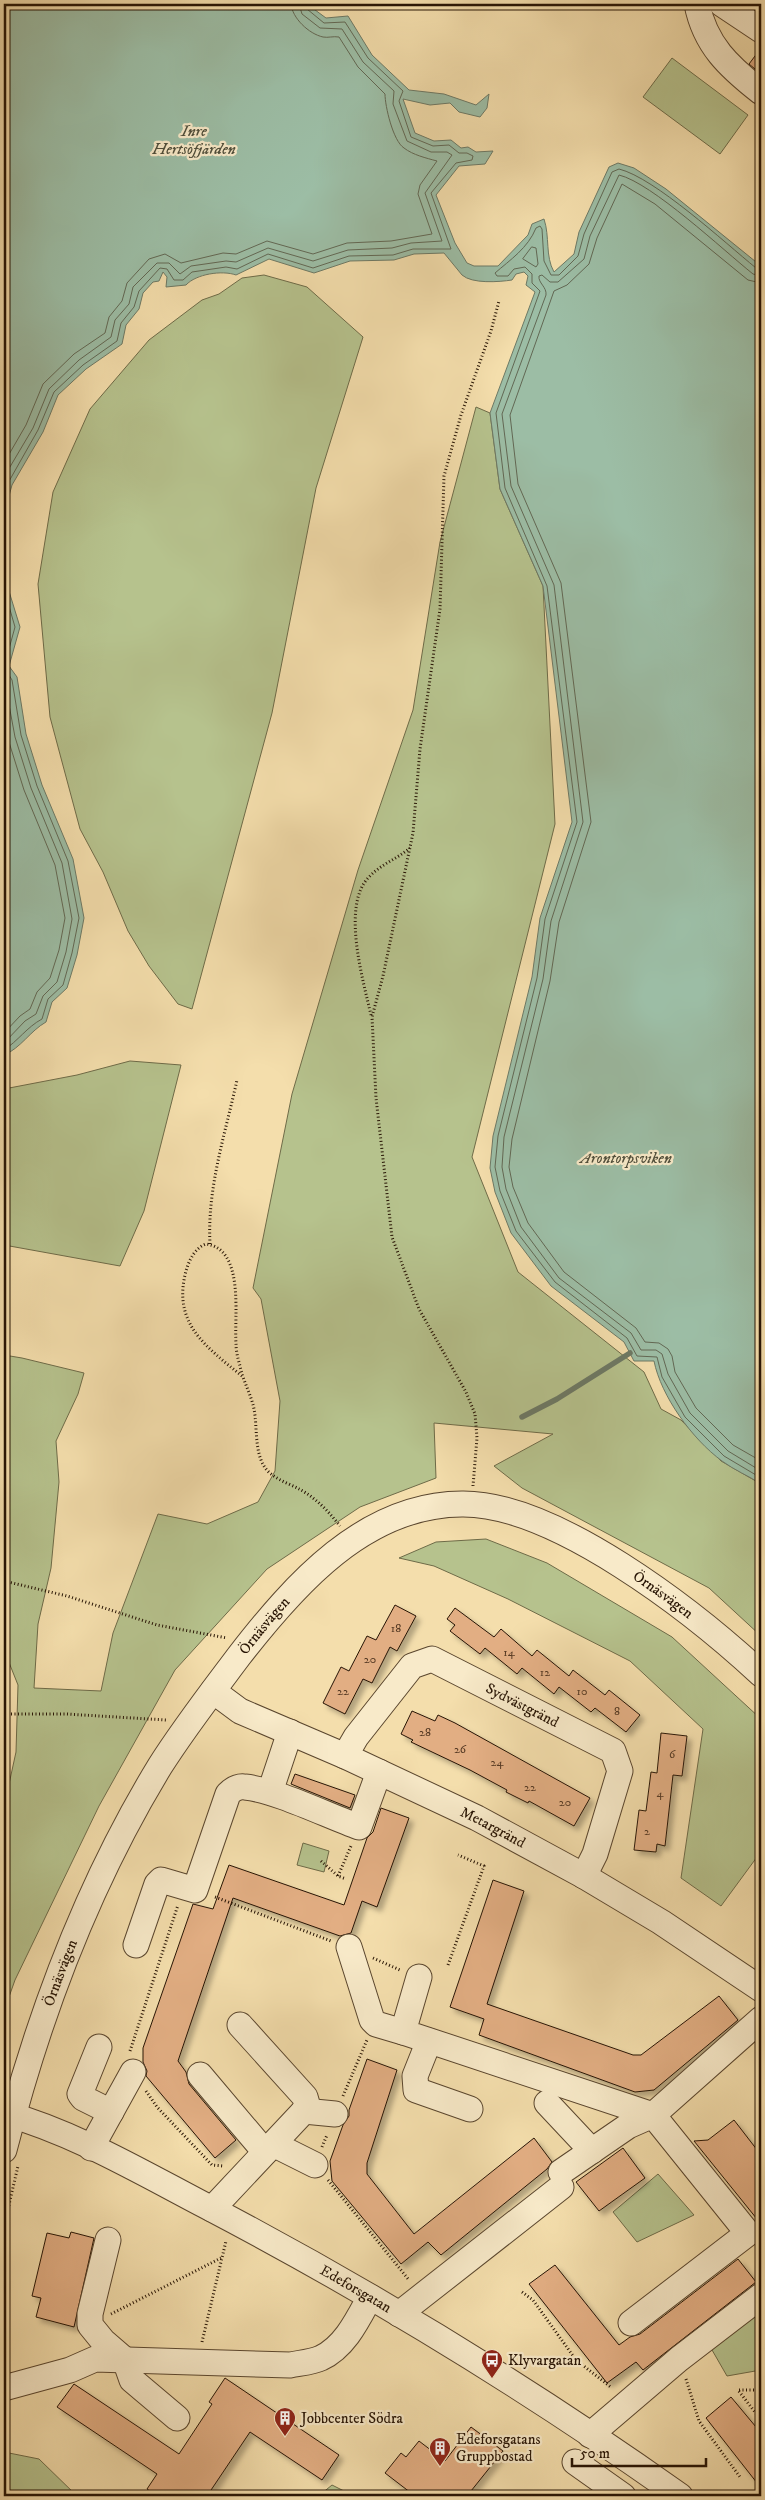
<svg xmlns="http://www.w3.org/2000/svg" width="765" height="2500" font-family="'IM FELL DW Pica',serif">
<style>
.green{fill:#b6c28d;stroke:#6e6b48}
.water{fill:#9cbda5;stroke:#6d7965}
.lines{fill:none;stroke-linecap:round;stroke-linejoin:round}
.shore{stroke:#626854;stroke-width:1}
.stream{stroke:#6d7965;stroke-width:5.5}
.building{fill:#e2ae83;stroke:#271404;filter:url(#shadow)}
.minor-casing{stroke:#5a462e;stroke-width:27}
.path{stroke:#271404;stroke-width:3;stroke-dasharray:1 2.5;stroke-linecap:butt}
.minor{stroke:#f8eac9;stroke-width:25}
.labels{text-anchor:middle;dominant-baseline:central;stroke-width:4.5;stroke-linejoin:round;paint-order:stroke}
.number-label{font-size:12px;fill:#563a24}
.street-label{font-size:15px;fill:#271404;stroke:#f8eac9}
.poi-label{font-size:15px;fill:#271404;stroke:#f8eac9;text-anchor:start}
.water-label{font-size:16px;font-style:italic;fill:#504f3c;stroke:#f8eac9}
</style>
<defs>
<filter id="shadow"><feDropShadow dx="4.5" dy="4.5" stdDeviation="2.5" flood-color="#0004"/></filter>
</defs>
<rect width="100%" height="100%" fill="#f4deac"/>
<filter id="stains"><feTurbulence type="fractalNoise" baseFrequency=".004" numOctaves="4"/><feColorMatrix values="0 0 0 0 .2 0 0 0 0 .09 0 0 0 0 .02 0 0 0 .5 -.17"/></filter>
<radialGradient id="worn" r=".72"><stop offset=".6" stop-color="#630" stop-opacity="0"/><stop offset="1" stop-color="#630" stop-opacity=".3"/></radialGradient>
<path class="green" d="M672,58L748,115L720,154L643,97Z
M264,275L307,287L363,337L316,488L272,713L192,1009L178,1004L149,966L128,931L103,872L80,829L50,717L38,584L53,492L90,409L149,340L202,300L219,294L242,278Z
M476,407L490,413L500,489L543,586L555,824L472,1157L518,1272L644,1372L661,1409L681,1420L721,1461L761,1484V1636L709,1588L522,1488L494,1466L553,1434L434,1423L436,1478L360,1507L267,1569L175,1670L99,1806L15,1980L4,2011V1807L16,1752L18,1685L4,1650V1355L22,1358L84,1373L78,1394L56,1441L59,1482L51,1568L38,1624L34,1688L101,1691L113,1633L158,1514L207,1524L258,1502L275,1471L280,1401L261,1299L253,1288L292,1094L358,870L413,710L440,542Z
M130,1061L181,1065L144,1211L120,1266L4,1245V1089L77,1075Z
M486,1539L547,1563L672,1637L761,1719V1858L757,1857L721,1906L681,1878L703,1729L630,1661L508,1599L434,1566L399,1558L436,1542Z
M303,1843L329,1851L324,1872L297,1865Z
M658,2174L694,2215L637,2242L613,2212Z
M757,2306L761,2312V2370L727,2376L708,2343Z
M4,2452L39,2459L77,2496H4Z
M332,2485L354,2496H277L321,2494Z"/>
<path class="water" d="M4,4H307L326,18L348,16L372,55L409,90L444,94L476,105L489,94L487,108L480,117L459,112L450,103L430,105L403,99L415,133L434,141L451,140L461,148L468,147L476,152L493,151L485,164L459,166L436,195L455,243L467,263L474,266H498L528,235L532,224L544,219C550,237 545,256 554,272L574,254L579,232L609,167L618,163L634,168L666,189L761,266V1484C749,1476 734,1470 722,1461C692,1439 661,1396 654,1361H634L624,1342L551,1286L511,1233L495,1192L490,1168L493,1136L532,977L540,918L572,822L543,586L500,489L490,413L535,292L526,285L528,276L524,272L516,274L512,280C499,282 472,284 462,275C456,268 450,260 444,253L414,254L394,260L350,261L314,273L269,259L236,275C222,270 196,274 186,285L166,287L167,277L163,272L159,281L153,282L143,293L139,309L126,325L122,344L86,369L58,395L43,432L12,485L4,514Z
M4,575L20,627L9,666L17,677L26,734L42,785L73,859L84,918L77,955L67,988L52,1002L46,1022C30,1031 21,1048 4,1055Z"/>
<g class="lines">
<path class="shore" d="M532,247L536,248L538,264L536,267L523,259Z
M761,270L756,268C724,242 655,178 619,169L612,172L584,234L578,256L559,275H551L544,261L542,229L540,226L536,228C528,248 510,260 495,273L497,276H508L514,269L525,267L532,274V283L540,291L496,413L505,488L547,586L577,822L545,919L537,978L498,1136L495,1167L500,1191L516,1231L555,1282L627,1338L637,1356L657,1357L662,1377L685,1417L724,1456L761,1478
M761,276L753,274C723,250 652,183 619,175L590,236L584,259L558,282H550L542,275L539,276C538,283 547,287 546,295L502,414L511,486L554,585L583,822L551,921L543,979L504,1137L502,1167L506,1189L521,1227L559,1278L631,1333L641,1350H656L662,1354L668,1374L690,1413L728,1451L761,1471
M761,283L748,280L655,204L622,184L597,238L589,264L567,285L554,291L510,415L518,484L561,583L591,822L559,922L550,981L512,1139L509,1167L513,1187L528,1223L564,1272L636,1328L645,1342L659,1343L668,1349L672,1356L675,1372L696,1408L733,1445L761,1461
M4,463L26,425L43,384L74,354L105,333L109,317L122,301L127,283L149,259L165,254L181,263L223,253L236,254L267,241L313,254L347,243L391,241L432,234L418,194L420,185L437,161C426,158 413,155 404,148C393,141 385,106 385,94L358,67L339,37C333,36 328,38 323,37C309,34 292,18 291,4
M4,477L33,428L49,389L79,360L111,337L115,320L129,304L133,287L157,263H169L180,274L191,266L226,261L236,262L268,248L313,261L348,250L392,248L411,243L442,241L425,193L452,155L447,152H431L407,141L393,104L394,91L363,62L342,29L320,28L302,14L299,4
M4,497L8,483L38,430L54,392L83,365L117,341L121,323L134,307L139,291L160,268L167,269L174,280H183L192,272L226,267L237,269L268,254L313,268L349,256L393,255L413,249H451L431,193L456,163L472,160L473,156L467,153H459L449,145L433,146L411,137L399,101L403,91L368,58L345,22L324,23L307,9L305,4
M4,589L15,627L4,667L12,680L21,735L37,786L68,861L79,918L72,953L63,985L48,999L42,1019C27,1027 18,1041 4,1050
M4,678L15,737L31,788L62,863L72,919L66,952L57,982L43,996L36,1014L25,1021L4,1043
M4,714L8,739L24,790L55,865L65,918L59,950L50,978L37,992L30,1009L20,1016L4,1033"/>
<path class="stream" d="M522,1417L557,1399L630,1353"/>
</g>
<path class="building" d="M761,48V74L749,64Z
M395,1605L416,1616L397,1651L390,1647L372,1683L363,1679L345,1714L323,1703L341,1667L349,1671L367,1636L376,1640Z
M455,1608L494,1637L501,1629L532,1656L537,1650L569,1676L573,1670L605,1695L609,1690L640,1715L626,1732L595,1708L591,1712L559,1687L554,1694L522,1668L517,1674L485,1648L480,1654L450,1631L455,1625L447,1619Z
M412,1711L435,1721L438,1715L455,1723L590,1798L574,1826L529,1801L528,1803L506,1792L507,1790L470,1770L411,1742L413,1740L401,1734Z
M661,1733L687,1736L682,1776L673,1775L665,1846L657,1844L656,1852L634,1850L639,1810L646,1811L651,1772L657,1773Z
M295,1774L355,1795L350,1808L291,1784Z
M381,1808L409,1818L377,1907L362,1901L351,1933L340,1936L233,1898L178,2061L186,2072L189,2084L236,2140L215,2158L146,2076L147,2071L143,2062V2048L193,1904L213,1909L229,1865L344,1905L367,1838L373,1832Z
M493,1880L524,1891L487,2004L633,2055H641L719,1996L738,2020L654,2090L635,2092L479,2035L484,2019L450,2007Z
M367,2059L397,2070L367,2163V2174L414,2234L534,2138L552,2162L547,2169L441,2255L428,2242L401,2264L332,2181L330,2161L343,2125L349,2116V2110Z
M734,2120L761,2155V2224L694,2141L708,2140Z
M623,2148L645,2178L599,2211L576,2182Z
M71,2232L94,2238L74,2327L36,2317L41,2298L32,2296L47,2233L69,2238Z
M738,2259L756,2282L643,2370L636,2362L607,2383L529,2284L555,2265L619,2345L630,2337L640,2334Z
M225,2378L339,2455L322,2480L250,2432L207,2496H157L147,2489L157,2474L57,2407L74,2384L179,2454L212,2404L209,2402Z
M731,2397L761,2433V2488L706,2418Z
M471,2427L503,2451L467,2496H415L385,2473L401,2453L406,2457L419,2441L445,2461Z"/>
<g class="lines">
<g class="minor-casing">
<g id="minor">
<path d="M697,4C705,45 729,67 761,92"/>
<path d="M722,4L761,30"/>
<path id="s1" d="M213,1691L240,1711L345,1756L477,1818L584,1876L661,1922L761,1989"/>
<path id="s2" d="M345,1756L356,1737L412,1666L432,1659L613,1751L620,1771L595,1854L584,1876"/>
<path d="M270,1792L290,1732"/>
<path d="M136,1945L157,1884L161,1880L195,1890L228,1794C233,1789 238,1786 245,1787C276,1790 328,1816 359,1827L379,1772"/>
<path d="M349,1947L372,2020L376,2024L403,2032"/>
<path d="M419,1977L403,2032L653,2115L761,2019"/>
<path d="M429,2041L415,2076L416,2090L470,2109"/>
<path d="M99,2047L80,2094L83,2098L111,2112"/>
<path d="M200,2075L265,2152"/>
<path d="M547,2103L592,2151"/>
<path d="M304,2111L335,2114"/>
<path id="s3" d="M4,2113C75,2133 141,2172 206,2206C370,2292 529,2389 680,2496"/>
<path d="M273,2144L315,2165"/>
<path d="M91,2148L133,2072"/>
<path id="s4" d="M4,2150C38,2017 88,1884 160,1766C184,1728 212,1692 239,1656C294,1585 365,1504 462,1504C555,1503 694,1612 761,1674"/>
<path d="M561,2172L628,2126L653,2115L747,2232V2234L631,2323"/>
<path d="M212,2209L304,2111L307,2104L305,2097L240,2025"/>
<path d="M108,2240L90,2314V2325L103,2341L125,2360L132,2380L177,2418"/>
<path d="M399,2314L561,2187"/>
<path d="M4,2388L70,2370L95,2359L290,2365C300,2363 313,2362 321,2358C345,2347 358,2319 370,2297"/>
<path d="M590,2435L679,2359L761,2296"/>
<path d="M575,2462L623,2496"/>
</g>
</g>
<path class="path" d="M371,1015C363,980 341,905 369,877C381,864 397,859 410,848
M210,1244C207,1188 225,1135 237,1080
M242,1376C205,1346 172,1323 186,1271C189,1260 195,1248 206,1244C245,1249 234,1316 236,1344C236,1351 238,1359 240,1366C243,1381 251,1394 254,1409C258,1429 253,1460 271,1474C280,1481 292,1485 301,1490C317,1499 329,1512 340,1526
M473,1486L477,1438L475,1414L466,1392L419,1309L392,1237L376,1098L372,1017L383,976L413,833L420,749L440,609L444,476L461,415L491,331L499,301
M4,1581L67,1596L157,1625L227,1638
M4,1714H66L166,1720
M321,1861L338,1876L346,1879
M338,1876L351,1846
M215,1897L331,1941
M373,1958L400,1970
M448,1965L484,1866L458,1855
M130,2051L178,1905
M146,2091L157,2107L212,2165L223,2166
M343,2096L367,2040
M322,2147L327,2135
M328,2180L409,2280
M4,2226L18,2166
M522,2292L533,2300L576,2360L612,2388
M111,2314L221,2258
M202,2342L226,2241
M686,2379L699,2421L740,2477
M761,2390H738L761,2420"/>
<use href="#minor" class="minor"/>
</g>
<defs>
<g id="bus-pin" transform="scale(1.125)"><path d="M0 17L-7.5 6A9.5 9.5 0 1 1 7.5 6Z" fill="#8f2418" stroke="#f8eac9"/><path d="M-5-6H5V4H4V6H2V4H-2V6H-4V4H-5ZM-3.5-4V0h7V-4ZM-3.5 1.2v1.5H-2V1.2ZM2 1.2v1.5H3.5V1.2Z" fill="#fff"/></g>
<g id="building-pin" transform="scale(1.125)"><path d="M0 17L-7.5 6A9.5 9.5 0 1 1 7.5 6Z" fill="#8f2418" stroke="#f8eac9"/><path d="M-4-6H4V6H1V3H-1V6H-4ZM-2.5-4.3h1.7v1.8h-1.7ZM.8-4.3h1.7v1.8H.8ZM-2.5-1h1.7V.8h-1.7ZM.8-1h1.7V.8H.8Z" fill="#fff"/></g>
</defs>
<g fill-rule="evenodd">
<use href="#bus-pin" x="492" y="2360"/>
<use href="#building-pin" x="285" y="2418"/>
<use href="#building-pin" x="440" y="2448"/>
</g>
<g class="labels">
<g class="number-label">
<text x="396" y="1628">18</text>
<text x="509" y="1652">14</text>
<text x="370" y="1659">20</text>
<text x="545" y="1672">12</text>
<text x="343" y="1691">22</text>
<text x="582" y="1691">10</text>
<text x="617" y="1711">8</text>
<text x="425" y="1732">28</text>
<text x="460" y="1749">26</text>
<text x="672" y="1754">6</text>
<text x="497" y="1762">24</text>
<text x="530" y="1787">22</text>
<text x="660" y="1793">4</text>
<text x="565" y="1802">20</text>
<text x="647" y="1831">2</text>
</g>
<g class="street-label">
<text stroke="none"><textPath href="#s4" startOffset="1055">Örnäsvägen</textPath></text>
<text stroke="none"><textPath href="#s4" startOffset="591">Örnäsvägen</textPath></text>
<text stroke="none"><textPath href="#s2" startOffset="235">Sydvästgränd</textPath></text>
<text stroke="none"><textPath href="#s1" startOffset="312">Metargränd</textPath></text>
<text stroke="none"><textPath href="#s4" startOffset="186">Örnäsvägen</textPath></text>
<text stroke="none"><textPath href="#s3" startOffset="394">Edeforsgatan</textPath></text>
</g>
<g class="poi-label">
<text x="508" y="2360">Klyvargatan</text>
<text x="301" y="2418">Jobbcenter Södra</text>
<text x="456" y="2439">Edeforsgatans<tspan x="456" dy="17">Gruppbostad</tspan></text>
</g>
<g class="water-label">
<text x="194" y="131">Inre<tspan x="194" dy="18">Hertsöfjärden</tspan></text>
<text x="626" y="1158">Arontorpsviken</text>
</g>
</g>
<rect width="765" height="2500" fill="none" stroke="#f4deac" stroke-width="20"/>
<rect x="5" y="5" width="755" height="2490" fill="none" stroke="#271404" stroke-width="2.5"/>
<rect x="10" y="10" width="745" height="2480" fill="none" stroke="#271404"/>
<path d="M572 2458v8h134v-8" fill="none" stroke="#271404" stroke-width="2.5"/>
<text x="580" y="2458" font-size="15" fill="#271404" stroke="#f8eac9" stroke-width="4" paint-order="stroke">50 m</text>
<rect width="100%" height="100%" filter="url(#stains)"/>
<rect width="100%" height="100%" fill="url(#worn)"/>
</svg>
